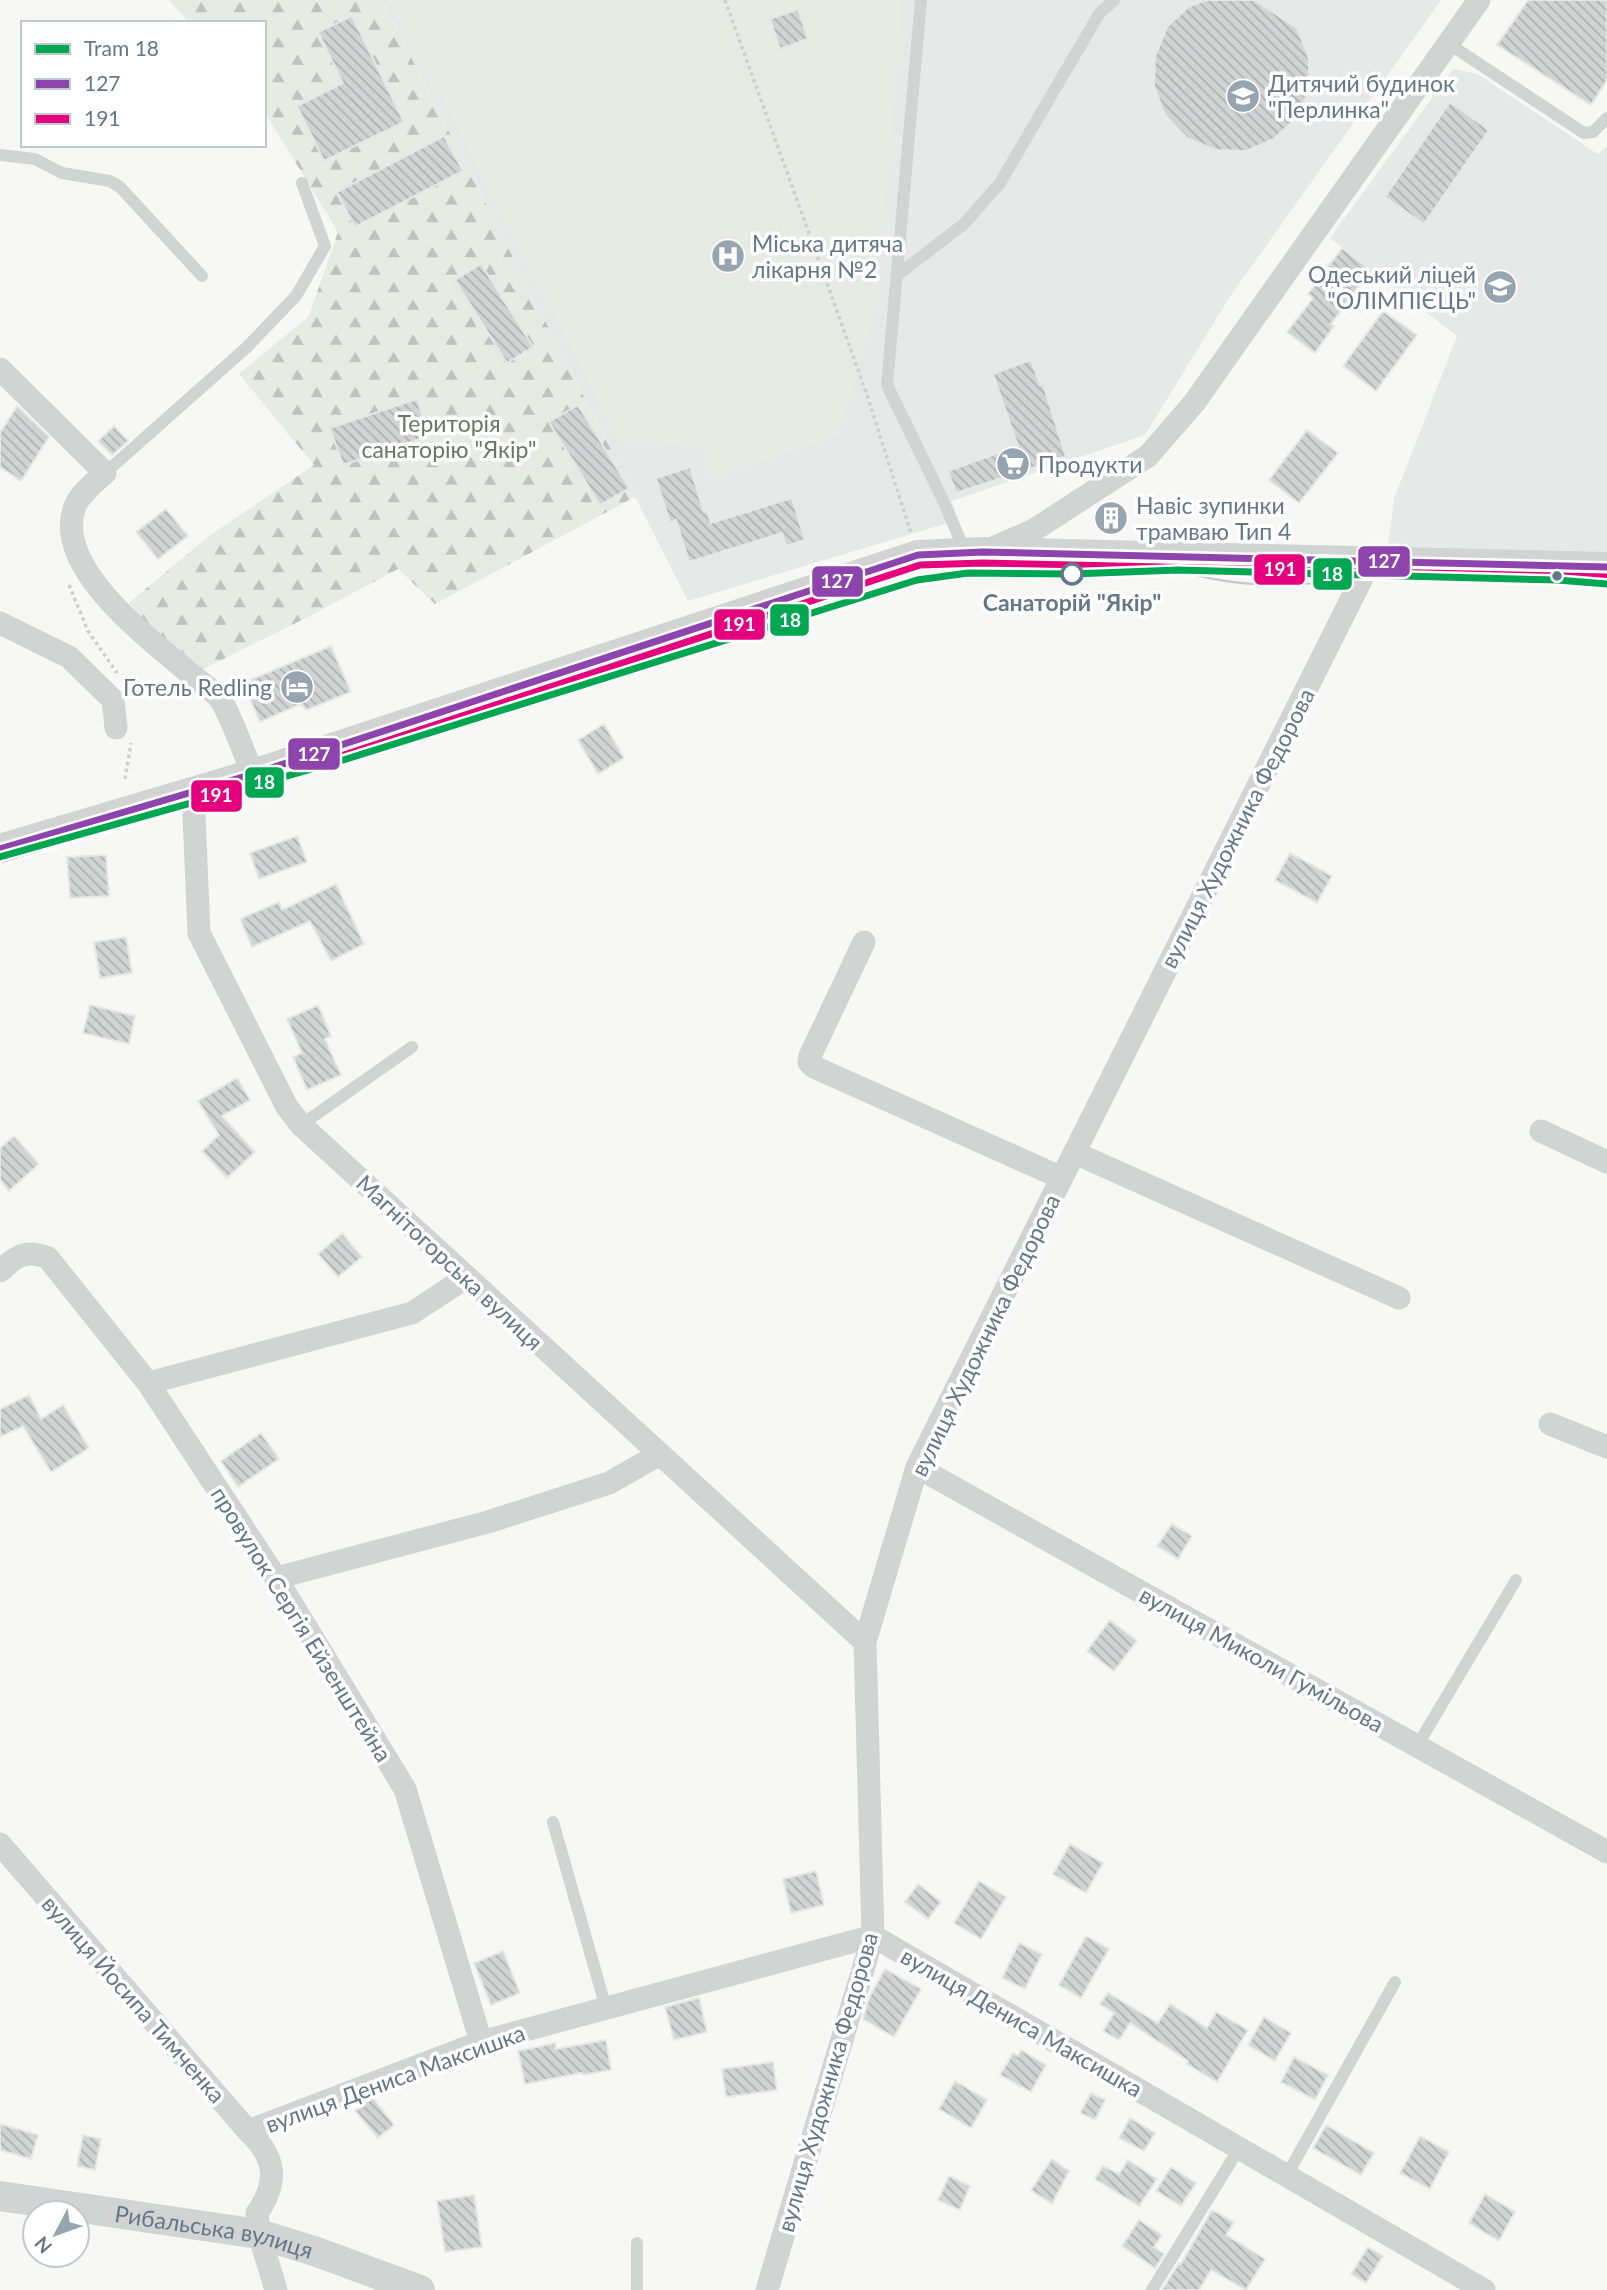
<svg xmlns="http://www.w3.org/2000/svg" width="1607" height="2290" font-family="Lato,sans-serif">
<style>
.built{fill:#e7e9e9}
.forest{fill:url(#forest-firs)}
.park{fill:#e6ebe4}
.building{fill:url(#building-back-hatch);stroke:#e6e7e6;stroke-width:2}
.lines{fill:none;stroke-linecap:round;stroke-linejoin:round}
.path{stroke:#cdcfd0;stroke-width:3.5;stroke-dasharray:3.5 3.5;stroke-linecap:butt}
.service{stroke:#d2d3d3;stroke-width:12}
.minor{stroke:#d2d3d3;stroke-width:23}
.tertiary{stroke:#d2d3d3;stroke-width:30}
.tram{stroke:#c7c8ca;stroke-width:2}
.bus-1-casing{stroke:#fff;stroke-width:12}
.bus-2-casing{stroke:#fff;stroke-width:12}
.bus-1{stroke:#8e44ad;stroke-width:7}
.bus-2{stroke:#e5007d;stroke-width:7}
.tram-1-casing{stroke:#fff;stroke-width:12}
.tram-1{stroke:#00a651;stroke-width:7}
.stop-dot{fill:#fff;stroke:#64788a;stroke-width:3.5}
.bus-dot{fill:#64788a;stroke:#fff;stroke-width:2.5}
.labels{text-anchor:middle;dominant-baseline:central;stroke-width:7;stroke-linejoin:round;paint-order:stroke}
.poi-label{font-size:23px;fill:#64788a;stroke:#fff;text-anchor:start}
.park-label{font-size:23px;fill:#657a60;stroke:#fff}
.stop-label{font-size:23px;font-weight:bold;fill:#64788a;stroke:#fff}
.street-label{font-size:23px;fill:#64788a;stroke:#fff}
.line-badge{stroke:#fff;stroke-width:2.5}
.badge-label{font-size:19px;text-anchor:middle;font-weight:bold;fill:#fff}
</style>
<defs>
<pattern id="forest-firs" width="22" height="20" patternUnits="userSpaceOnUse" patternTransform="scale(1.75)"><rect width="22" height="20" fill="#e6ebe4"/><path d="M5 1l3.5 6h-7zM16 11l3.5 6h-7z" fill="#bec3bf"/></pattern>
<pattern id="building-back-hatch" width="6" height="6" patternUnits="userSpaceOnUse" patternTransform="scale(1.75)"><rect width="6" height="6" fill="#d2d4d4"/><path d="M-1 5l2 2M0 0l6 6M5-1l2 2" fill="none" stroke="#aeb1b2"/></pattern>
</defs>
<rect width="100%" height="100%" fill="#f7f8f6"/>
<path class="built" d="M382,0H1441L1229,298L1145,435L952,501L958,520L688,601Z
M1453,69L1477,74L1598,154L1607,146V558L1387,552L1394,499L1457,336L1330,238Z"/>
<path class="forest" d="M169,0H382L635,497L435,604L398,569L308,617L191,675L129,603L206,538L314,465L239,374L309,316L338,232L264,111V23H189Z"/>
<path class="park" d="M390,0H903L892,144L872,326L839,436L711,480L702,450L651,443L619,442Z"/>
<path class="building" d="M1206,0H1254L1297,28L1309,59V90L1297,117L1274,139L1246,151L1216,150L1187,138L1165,115L1154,86L1155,56L1167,27L1188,7Z
M1528,0H1607V80L1591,105L1497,45Z
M798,9L808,39L780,49L770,19Z
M352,16L404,122L324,161L297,106L343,83L318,32Z
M1450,102L1489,130L1424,224L1385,197Z
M444,136L463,171L355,227L337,192Z
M1342,248L1371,270L1331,324L1334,326L1315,353L1287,332L1313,298L1308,294Z
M481,264L533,347L507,363L455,280Z
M1383,311L1417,335L1376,391L1343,366Z
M1031,360L1040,385L1043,384L1066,457L956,493L948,471L1018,446L993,374Z
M417,399L429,436L343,465L330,428Z
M578,405L629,488L600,505L549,422Z
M17,406L49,437L21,481L0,467V433Z
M114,426L128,441L112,455L98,441Z
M1307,430L1338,453L1299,503L1269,480Z
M690,467L704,512L707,511L711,523L792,498L805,540L786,546L782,533L689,562L676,520L670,523L656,478Z
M166,509L188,536L158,559L136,532Z
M1098,509L1124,510L1123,527L1098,526Z
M331,646L351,692L306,710L301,704L260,722L243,683Z
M604,724L624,758L598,774L578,740Z
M297,836L307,862L259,879L250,853Z
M1290,853L1332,876L1317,903L1275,880Z
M106,855L109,896L70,898L67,857Z
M336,884L364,944L331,961L310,921L252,947L240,919L279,902L282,910Z
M126,937L132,973L100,978L94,942Z
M90,1005L135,1016L129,1044L83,1033Z
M318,1005L331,1036L325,1039L341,1075L307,1090L293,1057L302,1053L287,1019Z
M237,1078L250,1100L222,1116L255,1152L227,1178L202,1151L219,1135L198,1101Z
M14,1136L39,1164L9,1191L0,1180V1148Z
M342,1233L362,1257L338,1277L318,1254Z
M29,1395L41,1419L63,1405L89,1448L51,1472L23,1426L0,1437V1409Z
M261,1433L279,1459L238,1487L221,1461Z
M1172,1524L1192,1536L1178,1559L1157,1546Z
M1110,1620L1137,1641L1114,1671L1087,1651Z
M1070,1844L1103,1863L1086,1893L1053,1874Z
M816,1871L824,1905L791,1913L783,1879Z
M979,1881L1006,1897L981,1939L954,1923Z
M918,1884L941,1902L928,1919L905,1902Z
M1086,1936L1109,1949L1081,1998L1059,1985Z
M1019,1943L1042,1954L1025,1989L1002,1978Z
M503,1951L520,1993L491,2005L474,1963Z
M885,1969L921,1989L894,2037L863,2019L869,1998Z
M1108,1993L1158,2023L1170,2004L1207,2028L1216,2012L1248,2030L1217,2082L1187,2064L1188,2061L1130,2023L1119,2040L1103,2031L1114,2013L1100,2004Z
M699,1998L707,2032L674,2040L665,2007Z
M1264,2017L1291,2033L1275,2061L1248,2045Z
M606,2040L611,2070L583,2075L582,2073L525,2084L518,2051L555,2043L556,2049Z
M1021,2050L1046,2065L1031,2092L1000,2075L1013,2053L1018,2056Z
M1294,2057L1328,2075L1315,2100L1281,2082Z
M773,2062L777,2090L726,2097L722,2069Z
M955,2081L987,2100L971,2128L939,2109Z
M1091,2093L1105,2100L1095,2120L1080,2113Z
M373,2098L394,2125L378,2138L355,2111Z
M1130,2118L1155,2133L1144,2151L1119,2138Z
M0,2124L38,2135L31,2159L0,2150Z
M1326,2125L1374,2153L1361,2175L1313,2148Z
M83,2135L101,2139L95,2170L77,2166Z
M1420,2136L1449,2152L1430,2189L1400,2173Z
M1052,2159L1069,2171L1052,2204L1031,2190Z
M1128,2160L1157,2179L1139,2206L1095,2179L1103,2166L1119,2174Z
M1171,2167L1196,2183L1181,2206L1156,2191Z
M949,2176L970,2186L960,2210L938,2200Z
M1485,2194L1515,2212L1499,2241L1469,2223Z
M474,2195L482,2247L445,2252L437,2201Z
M1212,2210L1234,2222L1226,2235L1265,2259L1246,2290L1211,2270L1199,2290H1162L1179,2263L1181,2264Z
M1139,2220L1162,2235L1154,2247L1164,2254L1155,2268L1122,2246Z
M1368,2247L1383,2256L1366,2283L1351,2274Z"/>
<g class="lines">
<path class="path" d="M725,0L866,392L911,533
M69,585L88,631L117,673
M125,779L131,743"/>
<path class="service" d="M921,0L887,385L942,498L965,551
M1449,44L1584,133L1593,132L1607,118
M0,155L35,159L62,173L110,181L120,187L202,276
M896,276L964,224L1000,183L1099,14L1114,0
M105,473L246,348L296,296L325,246L302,183
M301,1125L412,1047
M1417,1746L1516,1580
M553,1822L606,2008
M1287,2175L1395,1982
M637,2243V2290
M1152,2290L1240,2147"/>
<path class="minor" d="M0,369L105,473C95,482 82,492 76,504C49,565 149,638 188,672C198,681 214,690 221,700C232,718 244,754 253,774
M988,550L1034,530L1148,456L1194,403L1479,0
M0,623L69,657L113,700L116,728
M193,791L199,933L287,1107L301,1125L865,1642
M864,942L810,1056L809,1062L814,1067L1062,1178
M1541,1131L1607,1162
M1075,1153L1399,1298
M0,1271C16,1256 26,1249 48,1258L148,1383L276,1578L405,1789L481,2042
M148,1383L412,1313L467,1277
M1550,1424L1607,1447
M917,1467L1607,1852
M276,1578L488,1522L609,1483L660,1454
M0,1844L248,2131C276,2157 279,2182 257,2213L259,2234L276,2290
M248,2131L481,2042L873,1936L1484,2290
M767,2290L873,1936L865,1642L917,1467L1363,576L1374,560"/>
<g class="tertiary">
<path d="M0,849L253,774L918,555L983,552L1607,567"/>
<path id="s1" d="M0,2196L259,2234L317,2252L420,2290"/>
</g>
<path class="tram" d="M1178,570C1237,589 1303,588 1363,576"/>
<g class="bus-1-casing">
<path id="bus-1" d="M0,849L253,774L918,555L983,552L1607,567"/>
</g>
<g class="bus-2-casing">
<path id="bus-2" d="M3,859L256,784L920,565L983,563L1607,577"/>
</g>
<use href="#bus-1" class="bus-1"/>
<use href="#bus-2" class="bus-2"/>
<g class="tram-1-casing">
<path id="tram-1" d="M0,857L340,761L917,580L968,573L1072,574L1178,570L1557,580L1607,584"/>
</g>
<use href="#tram-1" class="tram-1"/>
</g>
<defs>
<g id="school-disc" transform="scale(1.75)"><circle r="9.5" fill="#97a5b0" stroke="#fff"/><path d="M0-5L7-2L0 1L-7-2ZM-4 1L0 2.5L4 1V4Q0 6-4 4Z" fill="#fff"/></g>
<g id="hospital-disc" transform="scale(1.75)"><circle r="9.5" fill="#97a5b0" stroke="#fff"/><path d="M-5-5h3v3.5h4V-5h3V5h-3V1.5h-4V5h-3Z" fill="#fff"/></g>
<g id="supermarket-disc" transform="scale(1.75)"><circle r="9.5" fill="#97a5b0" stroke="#fff"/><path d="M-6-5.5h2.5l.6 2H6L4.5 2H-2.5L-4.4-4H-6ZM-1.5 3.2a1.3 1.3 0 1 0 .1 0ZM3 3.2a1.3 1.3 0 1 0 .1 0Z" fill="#fff"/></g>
<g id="building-disc" transform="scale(1.75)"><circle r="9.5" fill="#97a5b0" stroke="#fff"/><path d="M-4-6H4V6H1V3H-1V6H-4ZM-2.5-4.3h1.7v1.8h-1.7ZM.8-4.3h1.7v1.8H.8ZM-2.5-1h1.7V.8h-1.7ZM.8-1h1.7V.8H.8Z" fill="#fff"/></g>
<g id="hotel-disc" transform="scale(1.75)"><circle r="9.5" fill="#97a5b0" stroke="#fff"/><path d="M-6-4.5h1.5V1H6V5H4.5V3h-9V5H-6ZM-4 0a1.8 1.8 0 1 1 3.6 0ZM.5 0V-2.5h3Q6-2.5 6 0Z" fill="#fff"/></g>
</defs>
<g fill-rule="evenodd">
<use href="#school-disc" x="1243" y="96"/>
<use href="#hospital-disc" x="728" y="256"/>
<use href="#school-disc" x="1500" y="287"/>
<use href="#supermarket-disc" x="1013" y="464"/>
<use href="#building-disc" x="1111" y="518"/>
<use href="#hotel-disc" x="297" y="687"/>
</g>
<circle class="stop-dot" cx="1072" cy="574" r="10"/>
<circle class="bus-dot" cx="1557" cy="576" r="6"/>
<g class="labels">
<g class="poi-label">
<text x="1268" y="83">Дитячий будинок<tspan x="1268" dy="26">"Перлинка"</tspan></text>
<text x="752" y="243">Міська дитяча<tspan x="752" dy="26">лікарня №2</tspan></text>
<text x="1476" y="274" text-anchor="end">Одеський ліцей<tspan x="1476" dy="26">"ОЛІМПІЄЦЬ"</tspan></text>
<text x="1038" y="464">Продукти</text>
<text x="1136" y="505">Навіс зупинки<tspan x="1136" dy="26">трамваю Тип 4</tspan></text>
<text x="272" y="687" text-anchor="end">Готель Redling</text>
</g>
<g class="park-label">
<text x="449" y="423">Територія<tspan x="449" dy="26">санаторію "Якір"</tspan></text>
</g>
<g class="stop-label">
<text x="1072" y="602">Санаторій "Якір"</text>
</g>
<g class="street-label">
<text transform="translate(1237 828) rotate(-63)">вулиця Художника Федорова</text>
<text transform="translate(450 1262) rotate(43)">Магнітогорська вулиця</text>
<text transform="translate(985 1335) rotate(-64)">вулиця Художника Федорова</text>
<text transform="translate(302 1624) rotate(58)">провулок Сергія Ейзенштейна</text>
<text transform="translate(1262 1659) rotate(29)">вулиця Миколи Гумільова</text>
<text transform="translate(134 1999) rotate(49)">вулиця Йосипа Тимченка</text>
<text transform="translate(1022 2022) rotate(30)">вулиця Дениса Максишка</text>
<text transform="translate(395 2078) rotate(-20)">вулиця Дениса Максишка</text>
<text transform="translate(827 2082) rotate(-74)">вулиця Художника Федорова</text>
<text stroke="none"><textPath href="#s1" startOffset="217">Рибальська вулиця</textPath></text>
</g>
</g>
<g class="line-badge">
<rect x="1357" y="545" width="54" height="33" rx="7" fill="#8e44ad"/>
<rect x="1253" y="553" width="53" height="33" rx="7" fill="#e5007d"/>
<rect x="1312" y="557" width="41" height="34" rx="7" fill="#00a651"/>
<rect x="811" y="565" width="53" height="33" rx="7" fill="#8e44ad"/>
<rect x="769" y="603" width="41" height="34" rx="7" fill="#00a651"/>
<rect x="713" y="608" width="53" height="33" rx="7" fill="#e5007d"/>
<rect x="287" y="737" width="54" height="34" rx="7" fill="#8e44ad"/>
<rect x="244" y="766" width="41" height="33" rx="7" fill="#00a651"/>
<rect x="190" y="779" width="53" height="34" rx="7" fill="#e5007d"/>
</g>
<g class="badge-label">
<text x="1384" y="568">127</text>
<text x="1280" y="576">191</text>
<text x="1332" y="581">18</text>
<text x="837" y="588">127</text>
<text x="790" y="627">18</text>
<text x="739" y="631">191</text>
<text x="314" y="761">127</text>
<text x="264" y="789">18</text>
<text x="216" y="802">191</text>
</g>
<rect x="21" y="21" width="245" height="126" fill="#ffffff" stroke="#c1c9d0" stroke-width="2"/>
<rect x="35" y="44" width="35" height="10" fill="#00a651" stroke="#c1c9d0" stroke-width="2"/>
<text x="84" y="56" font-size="21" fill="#64788a">Tram 18</text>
<rect x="35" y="79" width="35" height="10" fill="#8e44ad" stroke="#c1c9d0" stroke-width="2"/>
<text x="84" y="91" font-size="21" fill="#64788a">127</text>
<rect x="35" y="114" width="35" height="10" fill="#e5007d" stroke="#c1c9d0" stroke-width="2"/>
<text x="84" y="126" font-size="21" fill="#64788a">191</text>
<g transform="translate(56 2234) rotate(229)"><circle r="33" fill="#ffffff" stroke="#c1c9d0" stroke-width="2"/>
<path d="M0-5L12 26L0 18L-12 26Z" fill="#97a5b0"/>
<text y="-10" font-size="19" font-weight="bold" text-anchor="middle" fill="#64788a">N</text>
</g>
</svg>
